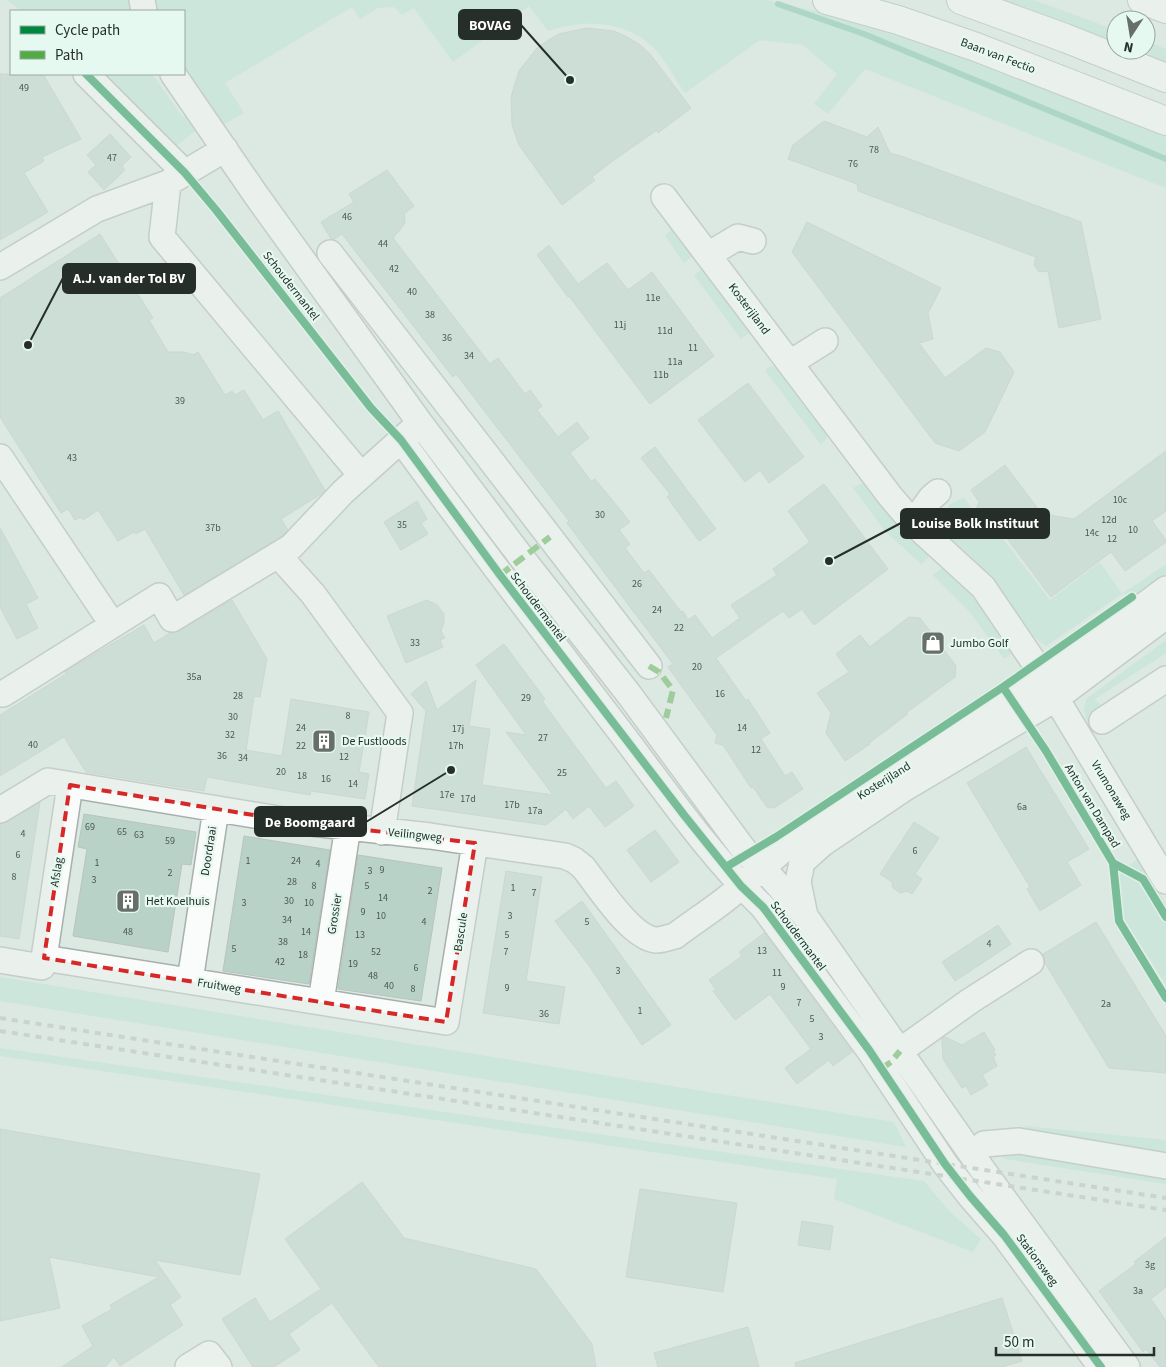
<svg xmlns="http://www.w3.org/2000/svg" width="1166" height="1367" font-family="'Source Sans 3',sans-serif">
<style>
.green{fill:#bae4d2}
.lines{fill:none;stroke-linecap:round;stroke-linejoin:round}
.stream{stroke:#77c1a6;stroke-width:6}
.building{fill:#b9d2c8;stroke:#bac3bf}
.minor-casing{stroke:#a7b0ac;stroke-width:28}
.major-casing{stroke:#a7b0ac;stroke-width:30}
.highway-casing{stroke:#a7b0ac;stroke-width:30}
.minor{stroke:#fafcfb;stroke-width:25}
.major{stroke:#fafcfb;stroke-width:28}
.highway{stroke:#fafcfb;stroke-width:28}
.rail{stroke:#b7bab8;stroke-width:4;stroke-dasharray:6 6;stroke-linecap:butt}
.quiet{stroke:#53ab44;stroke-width:6;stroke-dasharray:12 6;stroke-linecap:butt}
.cycleway-casing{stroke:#e5f9f0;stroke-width:11}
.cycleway{stroke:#00873e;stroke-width:8}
.marked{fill:none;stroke:#d62828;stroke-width:4;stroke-dasharray:10 6;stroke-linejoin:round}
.labels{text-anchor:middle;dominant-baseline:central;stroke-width:4.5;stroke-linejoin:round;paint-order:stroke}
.number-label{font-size:10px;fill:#4b5752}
.street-label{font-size:12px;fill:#262e2a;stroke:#e5f9f0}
.poi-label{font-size:12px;fill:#262e2a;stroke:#e5f9f0;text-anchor:start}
.leader{fill:none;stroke:#262e2a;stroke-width:2}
.callout-dot{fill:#262e2a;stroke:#e5f9f0;stroke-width:2}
.callout{fill:#262e2a;stroke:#262e2a;stroke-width:2}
.callout-label{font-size:14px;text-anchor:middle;font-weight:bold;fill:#fff}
</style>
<rect width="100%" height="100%" fill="#dce8e2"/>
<path class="green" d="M6,0H128L131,11H22Z
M155,0H766L868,23L989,62L1166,137V188L865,69L828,114L814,104L837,74L803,45L760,40L685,93C675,79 666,61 654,48C626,20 583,19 548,31L529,6L453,62L414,8L402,15L394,7L378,8L360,19L352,7L225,83L244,113L221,126L184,74V11H156Z
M977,0H1034L1116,30V48Z
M1146,41L1166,49V67L1122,50H1146Z
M96,74H152L182,116L194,119L200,127L174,148Z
M673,228L694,255L684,263L665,236Z
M704,268L751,331L741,339L694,275Z
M771,366L777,367L826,431L827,438L821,445L765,370Z
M865,482L888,514L928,553V558L921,564L885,531L853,488Z
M964,497L980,521L987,518L1050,600L1100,562L1122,594L1166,564V580L1138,596L1122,594L1046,646L1030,634L945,536L944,530L949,505Z
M942,568H945C970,592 991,619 1011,647L1012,653L1004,659L970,612L933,575Z
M1166,640V653L1095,699L1107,711L1088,726L1084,711L1086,699Z
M1138,859L1166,904V985L1123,917L1119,873Z
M0,977L894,1122L906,1147L0,1001Z
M0,1048L924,1181L949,1211L981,1239L973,1252L834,1199L837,1179L0,1056Z
M1025,1126L1166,1140V1154L1026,1132Z
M994,1147L1166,1173V1184L1005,1159Z"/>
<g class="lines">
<path class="stream" d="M778,4L864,34L1166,159"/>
</g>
<path class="building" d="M586,28L614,31L627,37L639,44L650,54L691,108L658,133L657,130L614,160L592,177L595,180L562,205L519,145L512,125L511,97L519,71L536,49L547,41L559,34Z
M0,74H43L81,139L42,157L44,161L24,173L48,212L0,240Z
M824,121L867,137L878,127L890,153L904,157L1081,222L1101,319L1059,328L1048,271L1039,272L1034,265L1036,257L858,191L857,184L788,159L793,145Z
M110,134L131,157L122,166L125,170L104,190L88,172L96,165L87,155Z
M387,170L414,206L404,214L405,223L403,226L393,238L490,364L498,358L525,394L530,390L542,406L537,410L558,437L577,422L589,438L570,453L591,481L595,479L630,522L619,530L630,544L625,548L644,573L649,570L681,612L683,611L688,620L695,615L712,638L740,618L731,605L777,575L773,569L810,542L788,511L824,484L888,569L814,625L802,609L789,618L783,611L716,658L746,701L748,699L770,733L761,739L785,776L792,772L803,789L774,808L767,807L753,787L751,788L723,745L715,743L717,735L668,667L673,664L567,523L569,521L456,374L453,377L342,234L334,239H331L321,222L354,202L349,194Z
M807,222L941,288L928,313L933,339L919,343L945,378L986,348L1000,352L1014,372L985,432L959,451L935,443L792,252Z
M100,234L153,318L149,320L168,352H184L193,355L198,352L225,395L232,391L235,395L244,390L263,420L278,411L325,490L321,494L281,519L288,530L282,536L184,595L145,529L136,534L134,532L118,541L98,510L83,520L81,517L75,520L68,509L61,513L0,417V298Z
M549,245L578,284L607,263L628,290L652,272L714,356L650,404L569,296L568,297L537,255Z
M748,383L804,457L769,483L760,470L745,482L698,420Z
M655,447L716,529L699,541L667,497L670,494L641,458Z
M1166,451V511L1152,521L1166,540V542L1125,571L1111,552L1051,597L988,513L967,530L979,502L971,490L1005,465L1042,514L1074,519Z
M417,501L427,519L421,523L428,534L401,550L384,522Z
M0,528L38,598L26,604L38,628L17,639L0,607Z
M232,600L267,659L260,697L254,696L246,750L282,756L291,699L369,712L359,772L369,774L365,799L311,791L310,795L207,777L204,791L86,772L64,737L0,776V715L66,674L65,672L76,665L144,625L154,643L170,633L179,631Z
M427,600L437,605L444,614V622L441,631L445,638L440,640L443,647L406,663L387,616Z
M909,617L920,618L956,666L955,677L906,713L908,714L869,743L870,744L845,761L826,733L831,713L817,693L849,672L836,654L860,635L870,647Z
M504,644L545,699L542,701L606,788L616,781L634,806L605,827L589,806L573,819L566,809L546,825L412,806L426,711L411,694L426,681L437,710L476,680L469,726L490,729L482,785L553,795L506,732L526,735L476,665Z
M1026,747L1089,849L1067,862L1081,885L1040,911L1027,889L1030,887L967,783Z
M40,802L19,939L0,936V824L7,822Z
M84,814L196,832L191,865L182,864L168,952L73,936L87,849L78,847Z
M914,822L939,838L915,874L922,879L912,894L907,891L900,893L893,888L892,882L880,874Z
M655,830L679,862L651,882L627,850Z
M244,836L330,850L309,984L223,971Z
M358,855L442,868L421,1001L338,989Z
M506,871L542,877L526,981L565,987L559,1024L483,1013Z
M582,901L671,1025L642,1045L590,967L555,921Z
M1096,922L1166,1036V1073L1109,1068L1045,963L1043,954Z
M998,925L1011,944L955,981L942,962Z
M764,933L852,1052L833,1066L829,1060L797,1084L785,1068L811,1049L770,994L735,1020L713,991L716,990L709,980L742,956L739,952Z
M984,1032L995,1050L993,1051L996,1055L993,1057L997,1066L982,1075L988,1085L971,1095L966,1086L962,1088L943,1059L942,1039L945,1037L962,1045Z
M0,1129L260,1174L240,1275L155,1260L181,1297L170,1305L183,1325L120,1366L114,1357L105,1367H62L93,1346L82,1326L112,1309L110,1305L159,1277L49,1257L60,1308L0,1321Z
M362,1182L404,1238L536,1269L592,1344L596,1367H379L332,1303L289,1334L300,1350L274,1367H253L222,1319L255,1298L270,1322L321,1289L285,1239Z
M640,1189L737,1203L723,1292L626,1277Z
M802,1221L833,1226L830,1250L798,1245Z
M1166,1237V1287L1151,1299L1166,1321V1367H1160L1146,1349L1143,1352L1099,1291L1136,1264L1134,1262Z
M1002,1298L1022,1361L1002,1367H796L795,1363Z
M748,1327L759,1367H658L654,1353Z"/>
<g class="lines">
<g class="minor-casing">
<path id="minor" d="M142,0L144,11
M86,74L185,173
M173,74L256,195L420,423L522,558L628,693L747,854L763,868L805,916L982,1169L1127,1367
M168,183L162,237L361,475
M664,197L890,496L913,523L983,587L1036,665L1166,881
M330,253L486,454L649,666
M708,255L738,237L753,241
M0,267L97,209L168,183L225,149
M790,363L825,341
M401,440C473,539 547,636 622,734C666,792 710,856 763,907L869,1050L945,1164L970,1196L1004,1235L1101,1367
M0,457L113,625
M913,523L931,498L938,492
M278,555L313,594L400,713L382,832
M3,694L159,596L172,619L291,547L343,492L412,430
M1102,721L1166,679
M0,810L48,781L284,820L430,836L565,856L574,860L583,867C599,887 631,938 656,940C663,940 669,937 675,936C696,920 719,906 738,889C762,869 784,848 809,828L1044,680L1166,589
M805,916L798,882L802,862L822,844L905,788L1055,699L1166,616
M44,958L70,785
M0,960L42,967L44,958L446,1022L475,843
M190,981L216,809
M321,1002L348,826
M900,1051L970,1001L1031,962
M984,1144L1019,1141L1166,1166
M188,1367L209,1354L219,1367"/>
</g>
<g class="major-casing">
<path id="major" d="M827,0L898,20L976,47L1166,121
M961,0L1065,38L1166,78"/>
</g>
<g class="highway-casing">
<path id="highway" d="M1142,0L1166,9"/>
</g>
<use href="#minor" class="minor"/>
<use href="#major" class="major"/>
<use href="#highway" class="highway"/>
<path class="rail" d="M0,1018L1166,1198
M0,1031L1166,1210"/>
<path class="quiet" d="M500,575L550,537
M649,666L659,672L673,690L666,718
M881,1069L891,1062L900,1051"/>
<g class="cycleway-casing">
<path id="cycleway" d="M86,74L185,173L216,210L371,408L401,440L500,575L684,815L741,886L763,907L869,1050L945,1164L970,1196L1004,1235L1101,1367
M1003,687L1046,751L1113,863L1119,921L1166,998
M1113,863L1143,879L1166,917
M726,867L776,837L1003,687L1132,597"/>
</g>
<use href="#cycleway" class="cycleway"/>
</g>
<path d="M0 0H1166V1367H0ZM70,785L284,820L475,843L446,1022L44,958Z" fill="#dce8e2" fill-opacity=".55" fill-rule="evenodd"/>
<path class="marked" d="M70,785L284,820L475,843L446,1022L44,958Z"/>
<defs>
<g id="shop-square" transform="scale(1.25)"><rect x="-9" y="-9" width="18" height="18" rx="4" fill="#666f6a" stroke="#e5f9f0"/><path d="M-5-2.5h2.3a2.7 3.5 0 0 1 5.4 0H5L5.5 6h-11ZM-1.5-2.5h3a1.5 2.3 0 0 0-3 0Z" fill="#fff"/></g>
<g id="building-square" transform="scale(1.25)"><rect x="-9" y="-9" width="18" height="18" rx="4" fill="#666f6a" stroke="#e5f9f0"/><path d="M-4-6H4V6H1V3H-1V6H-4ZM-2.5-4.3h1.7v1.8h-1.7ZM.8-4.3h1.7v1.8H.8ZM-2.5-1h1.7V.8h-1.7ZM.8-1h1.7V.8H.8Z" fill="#fff"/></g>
</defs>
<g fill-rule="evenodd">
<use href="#shop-square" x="933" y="643"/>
<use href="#building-square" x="324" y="741"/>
<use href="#building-square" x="128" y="901"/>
</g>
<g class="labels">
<g class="number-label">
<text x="24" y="88">49</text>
<text x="874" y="150">78</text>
<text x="112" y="158">47</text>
<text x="853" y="164">76</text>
<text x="347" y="217">46</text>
<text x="383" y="244">44</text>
<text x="394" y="269">42</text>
<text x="412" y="292">40</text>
<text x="653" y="298">11e</text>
<text x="430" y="315">38</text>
<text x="620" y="325">11j</text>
<text x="665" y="331">11d</text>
<text x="447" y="338">36</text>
<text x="693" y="348">11</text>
<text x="469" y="356">34</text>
<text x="675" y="362">11a</text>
<text x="661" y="375">11b</text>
<text x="180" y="401">39</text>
<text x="72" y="458">43</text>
<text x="1120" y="500">10c</text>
<text x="600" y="515">30</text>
<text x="1109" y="520">12d</text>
<text x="402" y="525">35</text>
<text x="213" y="528">37b</text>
<text x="1133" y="530">10</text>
<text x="1092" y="533">14c</text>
<text x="1112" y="539">12</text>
<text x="637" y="584">26</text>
<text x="657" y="610">24</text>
<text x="679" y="628">22</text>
<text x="415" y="643">33</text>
<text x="697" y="667">20</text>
<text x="194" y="677">35a</text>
<text x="720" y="694">16</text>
<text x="238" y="696">28</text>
<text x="526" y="698">29</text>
<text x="348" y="716">8</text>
<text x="233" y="717">30</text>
<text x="301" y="728">24</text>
<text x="742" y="728">14</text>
<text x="458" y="729">17j</text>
<text x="230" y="735">32</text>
<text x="543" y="738">27</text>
<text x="33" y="745">40</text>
<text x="301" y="746">22</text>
<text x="456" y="746">17h</text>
<text x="756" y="750">12</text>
<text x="222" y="756">36</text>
<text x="344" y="757">12</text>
<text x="243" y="758">34</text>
<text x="281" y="772">20</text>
<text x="562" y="773">25</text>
<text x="302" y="776">18</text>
<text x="326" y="779">16</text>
<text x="353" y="784">14</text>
<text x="447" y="795">17e</text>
<text x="468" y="799">17d</text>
<text x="512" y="805">17b</text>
<text x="1022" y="807">6a</text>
<text x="535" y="811">17a</text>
<text x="90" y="827">69</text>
<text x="122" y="832">65</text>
<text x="23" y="834">4</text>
<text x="139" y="835">63</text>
<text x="170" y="841">59</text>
<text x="915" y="851">6</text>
<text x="18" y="855">6</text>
<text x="248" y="861">1</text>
<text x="296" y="861">24</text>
<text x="97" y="863">1</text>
<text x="318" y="864">4</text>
<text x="382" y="870">9</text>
<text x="370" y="871">3</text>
<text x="170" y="873">2</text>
<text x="14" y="877">8</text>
<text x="94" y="880">3</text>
<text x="292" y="882">28</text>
<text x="314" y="886">8</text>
<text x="367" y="886">5</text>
<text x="513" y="888">1</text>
<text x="430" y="891">2</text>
<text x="534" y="893">7</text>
<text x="383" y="898">14</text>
<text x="289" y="901">30</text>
<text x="244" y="903">3</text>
<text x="309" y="903">10</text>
<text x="363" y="912">9</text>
<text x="381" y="916">10</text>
<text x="510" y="916">3</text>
<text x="287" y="920">34</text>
<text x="424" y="922">4</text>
<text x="587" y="922">5</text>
<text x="128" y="932">48</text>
<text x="306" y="932">14</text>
<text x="360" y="935">13</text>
<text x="507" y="935">5</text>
<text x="283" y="942">38</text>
<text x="989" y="944">4</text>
<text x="234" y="949">5</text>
<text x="762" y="951">13</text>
<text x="376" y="952">52</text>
<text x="506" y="952">7</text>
<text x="303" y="955">18</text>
<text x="280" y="962">42</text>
<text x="353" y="964">19</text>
<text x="416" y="968">6</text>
<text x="618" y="971">3</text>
<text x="777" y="973">11</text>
<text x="373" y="976">48</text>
<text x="389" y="986">40</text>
<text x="783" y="987">9</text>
<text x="507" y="988">9</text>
<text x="413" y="989">8</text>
<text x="799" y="1003">7</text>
<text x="1106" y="1004">2a</text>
<text x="640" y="1011">1</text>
<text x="544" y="1014">36</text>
<text x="812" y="1019">5</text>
<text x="821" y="1037">3</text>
<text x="1150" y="1265">3g</text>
<text x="1138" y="1291">3a</text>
</g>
<g class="street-label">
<text transform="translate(998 56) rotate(21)">Baan van Fectio</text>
<text transform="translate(291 286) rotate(52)">Schoudermantel</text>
<text transform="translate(749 309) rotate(53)">Kosterijland</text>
<text transform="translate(538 607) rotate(53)">Schoudermantel</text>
<text transform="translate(884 781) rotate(-32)">Kosterijland</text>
<text transform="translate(1111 790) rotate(59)">Vrumonaweg</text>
<text transform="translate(1092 806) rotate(59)">Anton van Dampad</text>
<text transform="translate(415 835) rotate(6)">Veilingweg</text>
<text transform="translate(209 851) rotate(-81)">Doordraai</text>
<text transform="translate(57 872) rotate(-81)">Afslag</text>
<text transform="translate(335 914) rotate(-81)">Grossier</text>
<text transform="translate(461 932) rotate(-81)">Bascule</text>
<text transform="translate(798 936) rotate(53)">Schoudermantel</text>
<text transform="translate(219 986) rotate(9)">Fruitweg</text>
<text transform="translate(1037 1260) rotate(53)">Stationsweg</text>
</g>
<g class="poi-label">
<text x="950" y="643">Jumbo Golf</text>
<text x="342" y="741">De Fustloods</text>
<text x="146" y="901">Het Koelhuis</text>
</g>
</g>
<path class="leader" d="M570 80L521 25M28 345L63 278M829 561L901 523M451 770L366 822"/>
<g class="callout-dot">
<circle cx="570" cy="80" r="5"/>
<circle cx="28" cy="345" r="5"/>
<circle cx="829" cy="561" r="5"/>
<circle cx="451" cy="770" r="5"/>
</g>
<g class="callout">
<rect x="459" y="10" width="62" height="29" rx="5"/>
<rect x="63" y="264" width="132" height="29" rx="5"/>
<rect x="901" y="509" width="148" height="29" rx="5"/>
<rect x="255" y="807" width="111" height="29" rx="5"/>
</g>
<g class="callout-label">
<text x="490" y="30">BOVAG</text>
<text x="129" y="283">A.J. van der Tol BV</text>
<text x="975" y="528">Louise Bolk Instituut</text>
<text x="310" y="827">De Boomgaard</text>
</g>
<rect x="10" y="10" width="175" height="65" fill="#e5f9f0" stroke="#99a8a1"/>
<rect x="20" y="26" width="25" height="8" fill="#00873e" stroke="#99a8a1"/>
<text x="55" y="35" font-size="15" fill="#262e2a">Cycle path</text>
<rect x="20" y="51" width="25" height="8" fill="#53ab44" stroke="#99a8a1"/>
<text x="55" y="60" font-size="15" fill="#262e2a">Path</text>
<g transform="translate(1131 35) rotate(192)"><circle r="24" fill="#e5f9f0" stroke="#99a8a1"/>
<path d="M0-4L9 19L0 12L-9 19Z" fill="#666f6a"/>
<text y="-8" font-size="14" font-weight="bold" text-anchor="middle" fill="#262e2a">N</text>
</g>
<path d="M996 1347v8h158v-8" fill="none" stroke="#262e2a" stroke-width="2.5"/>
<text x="1004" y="1347" font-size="15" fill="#262e2a" stroke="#e5f9f0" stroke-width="4" paint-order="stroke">50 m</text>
</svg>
